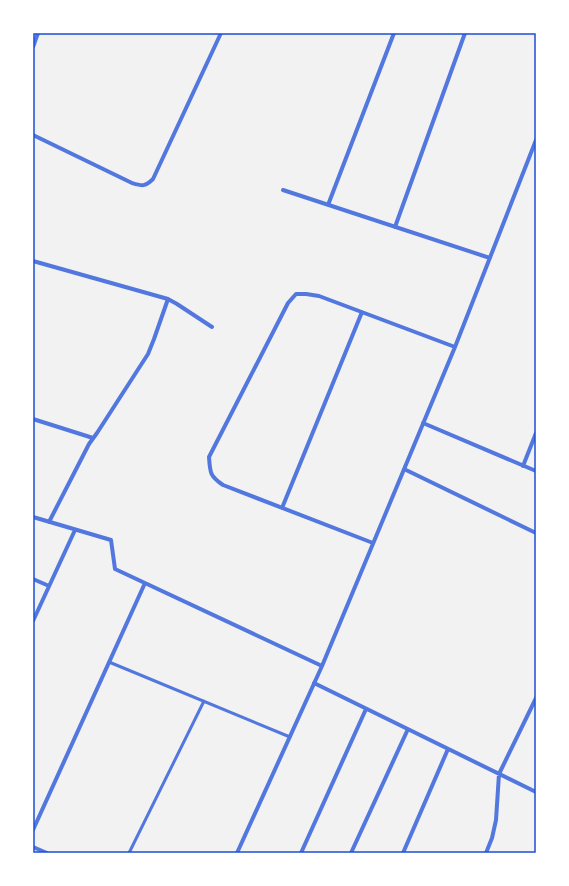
<svg xmlns="http://www.w3.org/2000/svg" width="569" height="886" font-family="Overpass,sans-serif">
<style>
.lines{fill:none;stroke-linecap:round;stroke-linejoin:round}
.service{stroke:#5277de;stroke-width:3}
.minor{stroke:#5277de;stroke-width:4}
.neatline{fill:none;stroke:#1d4ed8;stroke-width:1.5}
</style>
<rect width="100%" height="100%" fill="#f2f2f2"/>
<g class="lines">
<path class="service" d="M109,662L290,737
M129,853L204,701"/>
<path class="minor" d="M33,47L38,33
M33,135L132,183C142,186 145,187 153,179L221,33
M283,190L490,258
M328,205L394,33
M395,227L465,33
M33,261L168,299L177,304L212,327
M33,419L93,438
M423,423L536,471
M523,466L536,433
M404,469L536,533
M282,508L362,312
M33,517L111,540L115,569L322,666L455,347L536,140
M49,522L89,444L97,433L148,354L154,339L168,299
M373,543L223,485C210,476 210,473 209,457L288,303L296,294H306L319,296L455,347
M33,579L49,586
M33,621L75,530
M314,683L536,792
M33,830L145,583
M33,847L47,853
M237,853L322,666
M301,853L366,709
M351,853L408,729
M403,853L448,749
M486,853L492,838L496,820L499,774L536,698"/>
</g>
<rect width="569" height="886" fill="none" stroke="#ffffff" stroke-width="68"/>
<rect x="34" y="34" width="501" height="818" class="neatline"/>
</svg>
